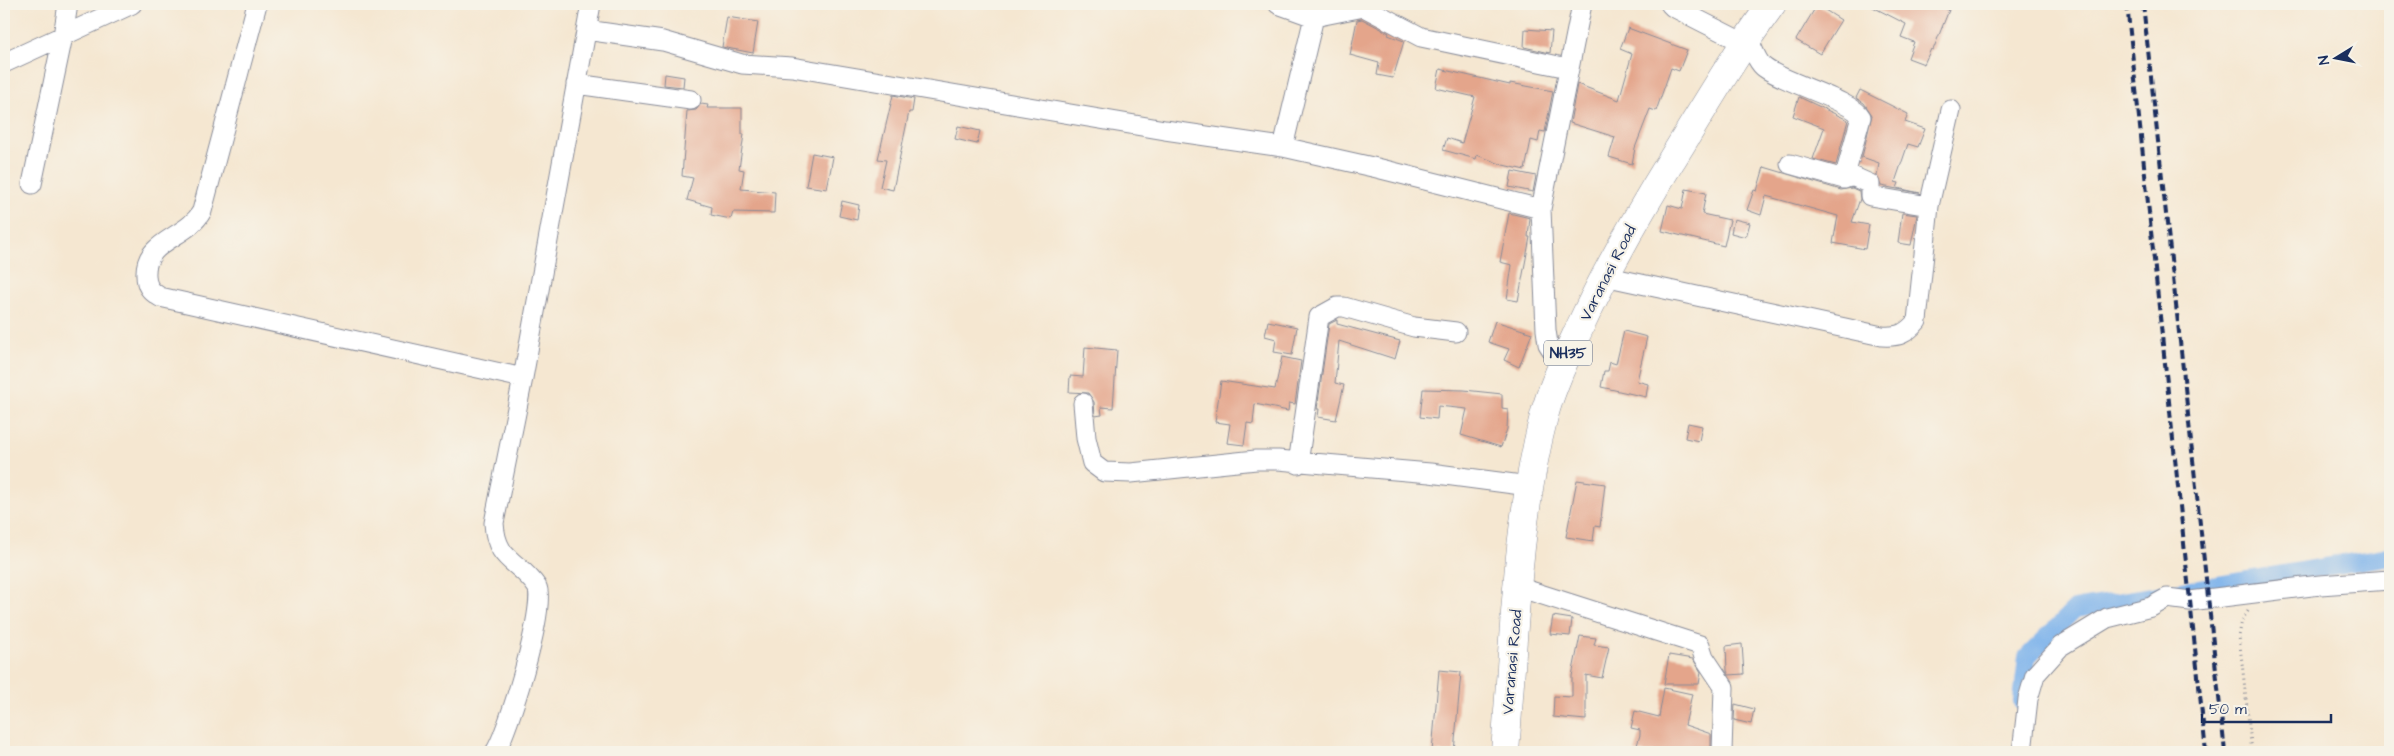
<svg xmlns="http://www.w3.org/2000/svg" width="2394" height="756" font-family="'Architects Daughter',sans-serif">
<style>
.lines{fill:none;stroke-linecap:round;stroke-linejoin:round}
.canal{stroke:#7db2eb;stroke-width:18}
.building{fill:#e4a58b}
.street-casing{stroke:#888b98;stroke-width:21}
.highway-casing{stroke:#888b98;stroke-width:29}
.path{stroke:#888b98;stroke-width:3;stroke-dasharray:1 4;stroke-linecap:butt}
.street{stroke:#fff;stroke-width:19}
.highway{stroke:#fff;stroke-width:28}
.rail{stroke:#1b2f5e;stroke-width:4;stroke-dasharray:8 4;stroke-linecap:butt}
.labels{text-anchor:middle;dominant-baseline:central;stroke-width:4.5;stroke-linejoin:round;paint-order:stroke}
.shield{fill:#f7f3e8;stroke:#5d6a87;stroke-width:1}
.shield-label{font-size:15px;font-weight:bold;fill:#1b2f5e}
.street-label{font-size:16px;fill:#1b2f5e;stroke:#f7f3e8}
</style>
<rect width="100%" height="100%" fill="#f7f3e8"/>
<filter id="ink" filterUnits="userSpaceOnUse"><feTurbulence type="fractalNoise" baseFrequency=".02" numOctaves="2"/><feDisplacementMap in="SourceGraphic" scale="10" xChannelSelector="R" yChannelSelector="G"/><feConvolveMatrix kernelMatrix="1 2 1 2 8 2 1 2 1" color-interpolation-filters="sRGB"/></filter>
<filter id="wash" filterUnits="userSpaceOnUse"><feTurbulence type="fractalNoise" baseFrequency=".0096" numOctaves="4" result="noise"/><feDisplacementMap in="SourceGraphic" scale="20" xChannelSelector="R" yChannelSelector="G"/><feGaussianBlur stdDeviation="1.12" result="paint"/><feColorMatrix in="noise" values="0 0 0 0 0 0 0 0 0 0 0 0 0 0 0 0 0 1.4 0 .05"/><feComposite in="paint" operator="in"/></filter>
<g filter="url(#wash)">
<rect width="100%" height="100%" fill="#f5e7d1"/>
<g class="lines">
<path class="canal" d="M2022,701L2027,657L2075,609L2390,556"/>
</g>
<g id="blocks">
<path class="building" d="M1867,4H1934L1949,10L1933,50L1931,49L1924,64L1908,58L1914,42L1901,37L1906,24Z
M1817,5L1841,20L1820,54L1796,40Z
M727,17L758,22L753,53L722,47Z
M1362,19L1389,33L1388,35L1404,41L1393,78L1377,75L1379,63L1350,55L1357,20Z
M1628,28L1687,50L1679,71L1671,68L1656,111L1650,109L1635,148L1632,164L1609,157L1615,137L1570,123L1577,84L1619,100L1632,54L1620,49Z
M1525,29L1552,31L1550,53L1524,47Z
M1440,69L1510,85V83L1553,91L1545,132L1540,131L1538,142L1531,140L1525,170L1503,165L1477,155L1476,159L1443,150L1447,138L1462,143L1475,97L1436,88Z
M665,74L684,77L683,87L664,85Z
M1860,90L1908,114L1905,122L1925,129L1918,147L1908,144L1895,182L1899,183L1897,188L1920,193L1881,186L1877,176L1879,163L1862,157L1872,115L1864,103L1856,98Z
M893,95L914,99L912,112H909L893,190L880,187L886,160L878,159Z
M1799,97L1848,120L1836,165L1813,159L1824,128L1793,116Z
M701,104L708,105L707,108H742V134H744L739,169L744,170L741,189L775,192L774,213L733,212L731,219L711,215L712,207L687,200L693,178L682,176L687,111L696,110Z
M958,126L980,131L977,144L955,139Z
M812,153L833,157L827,189L806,186Z
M1764,167L1841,190L1852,188L1859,191L1860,199L1852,222L1869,225L1865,249L1833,243L1838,216L1766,196L1761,215L1747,210L1754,190L1757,191Z
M1512,171L1536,176L1533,192L1509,187Z
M1686,189L1706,193L1702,214L1730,220L1724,246L1662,231L1668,205L1682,209Z
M842,201L859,205L857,220L839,216Z
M1509,213L1530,218L1528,237H1530L1518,301L1507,299L1512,265L1500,262Z
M1902,213L1917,215L1911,245L1898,243Z
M1734,219L1750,223L1746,237L1731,233Z
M1337,320V324L1400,341L1395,359L1339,341L1335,383L1344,385L1336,420L1318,417L1319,409H1317L1329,324Z
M1268,321L1297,327L1292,355L1274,352L1276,339L1265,336Z
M1495,321L1532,333L1519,367L1504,360L1509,349L1488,342Z
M1624,331L1647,337L1637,381L1648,384L1646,397L1601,387L1604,371H1608L1610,362L1616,364Z
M1085,347L1117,350L1113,408L1101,407L1102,415L1095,416L1094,402L1088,393L1069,392L1070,376L1083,377Z
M1282,357L1301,361L1295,404L1289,403L1288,411L1255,404L1253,424L1247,423L1244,445L1227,443L1230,424L1215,422L1221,381L1275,389Z
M1423,389L1464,390L1502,394V408L1508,409L1507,429L1501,447L1461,435L1467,409L1438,406L1437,419L1420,417Z
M1688,423L1702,426L1699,441L1685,438Z
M1577,480L1605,484L1600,527L1595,526L1593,541L1566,537Z
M1553,616L1572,619L1570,636L1550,634Z
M1580,636L1596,638L1594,645L1609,647L1602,678L1586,675V720L1553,717L1554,696L1572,697V676Z
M1742,644L1744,674L1729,675L1727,671L1726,646Z
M1669,655L1693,659L1701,672L1699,684H1664Z
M1439,670L1461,672L1454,752H1432Z
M1664,688L1692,694L1685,725L1711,734V752L1688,747L1687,752H1635L1640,735V730L1631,728L1635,711L1659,717Z
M1735,704L1754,709L1751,724L1734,720Z"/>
</g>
</g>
<g filter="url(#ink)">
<use href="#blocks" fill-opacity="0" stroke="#888b98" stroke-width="1"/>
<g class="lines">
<g class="street-casing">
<path id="street" d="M257,4L202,211C188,238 144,240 146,275C146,286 150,291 160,297L523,378
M1278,4L1314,17L1283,147
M1670,4L1673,7L1744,43
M1314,17L1364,7L1421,37L1568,68
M586,30L663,41L742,64L792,67L1165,130L1283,147L1377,168L1541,209
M1748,38C1752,46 1757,63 1765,68C1785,83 1853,101 1861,117L1844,179
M4,63L132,4
M576,84L691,100
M1790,164L1844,179L1852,176L1870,184V196L1929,206
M32,184L63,36L68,4
M1604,276L1882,336C1899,337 1906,334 1917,321L1929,206L1951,110
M1562,366L1548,344L1546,330L1541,209L1582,4
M1083,403L1086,438L1092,463L1104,472L1131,473L1256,460H1278L1430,473L1529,486
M1298,464L1319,317L1337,307H1344L1414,327L1456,332
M1518,587L1700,645L1704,657L1724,687L1722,752
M495,752C508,733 547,605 537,587C519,560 496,562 494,523L523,378L591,4
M2022,752L2028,699L2035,675L2061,646L2107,618L2151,607L2167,598L2190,601L2320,585L2390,580"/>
</g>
<g class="highway-casing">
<path id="highway" d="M1505,752C1514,641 1516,525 1544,416C1552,386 1566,357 1579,329C1606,271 1637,216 1671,161C1704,108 1735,54 1772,4"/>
</g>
<path class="path" d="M2248,611L2242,620L2239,636L2252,752"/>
<use href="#street" class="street"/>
<use href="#highway" class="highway"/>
<path class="rail" d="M2127,4L2206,752
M2143,4L2225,752"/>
</g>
</g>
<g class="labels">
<rect class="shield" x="1544" y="340.5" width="48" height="25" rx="4"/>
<g class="shield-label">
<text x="1568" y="353">NH35</text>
</g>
<g class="street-label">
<text transform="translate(1608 273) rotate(-63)">Varanasi Road</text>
<text transform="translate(1512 662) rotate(-85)">Varanasi Road</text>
</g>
</g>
<rect width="2394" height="756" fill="none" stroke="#f7f3e8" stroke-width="20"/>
<g transform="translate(2336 58) rotate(260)" stroke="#f7f3e8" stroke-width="4" paint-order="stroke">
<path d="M0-4L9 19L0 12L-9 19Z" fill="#1b2f5e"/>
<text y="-8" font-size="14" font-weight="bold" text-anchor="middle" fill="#1b2f5e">N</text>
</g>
<path d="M2202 714v8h129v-8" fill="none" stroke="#1b2f5e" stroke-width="2.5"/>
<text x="2209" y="714" font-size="15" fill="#1b2f5e" stroke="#f7f3e8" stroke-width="4" paint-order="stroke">50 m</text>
</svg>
